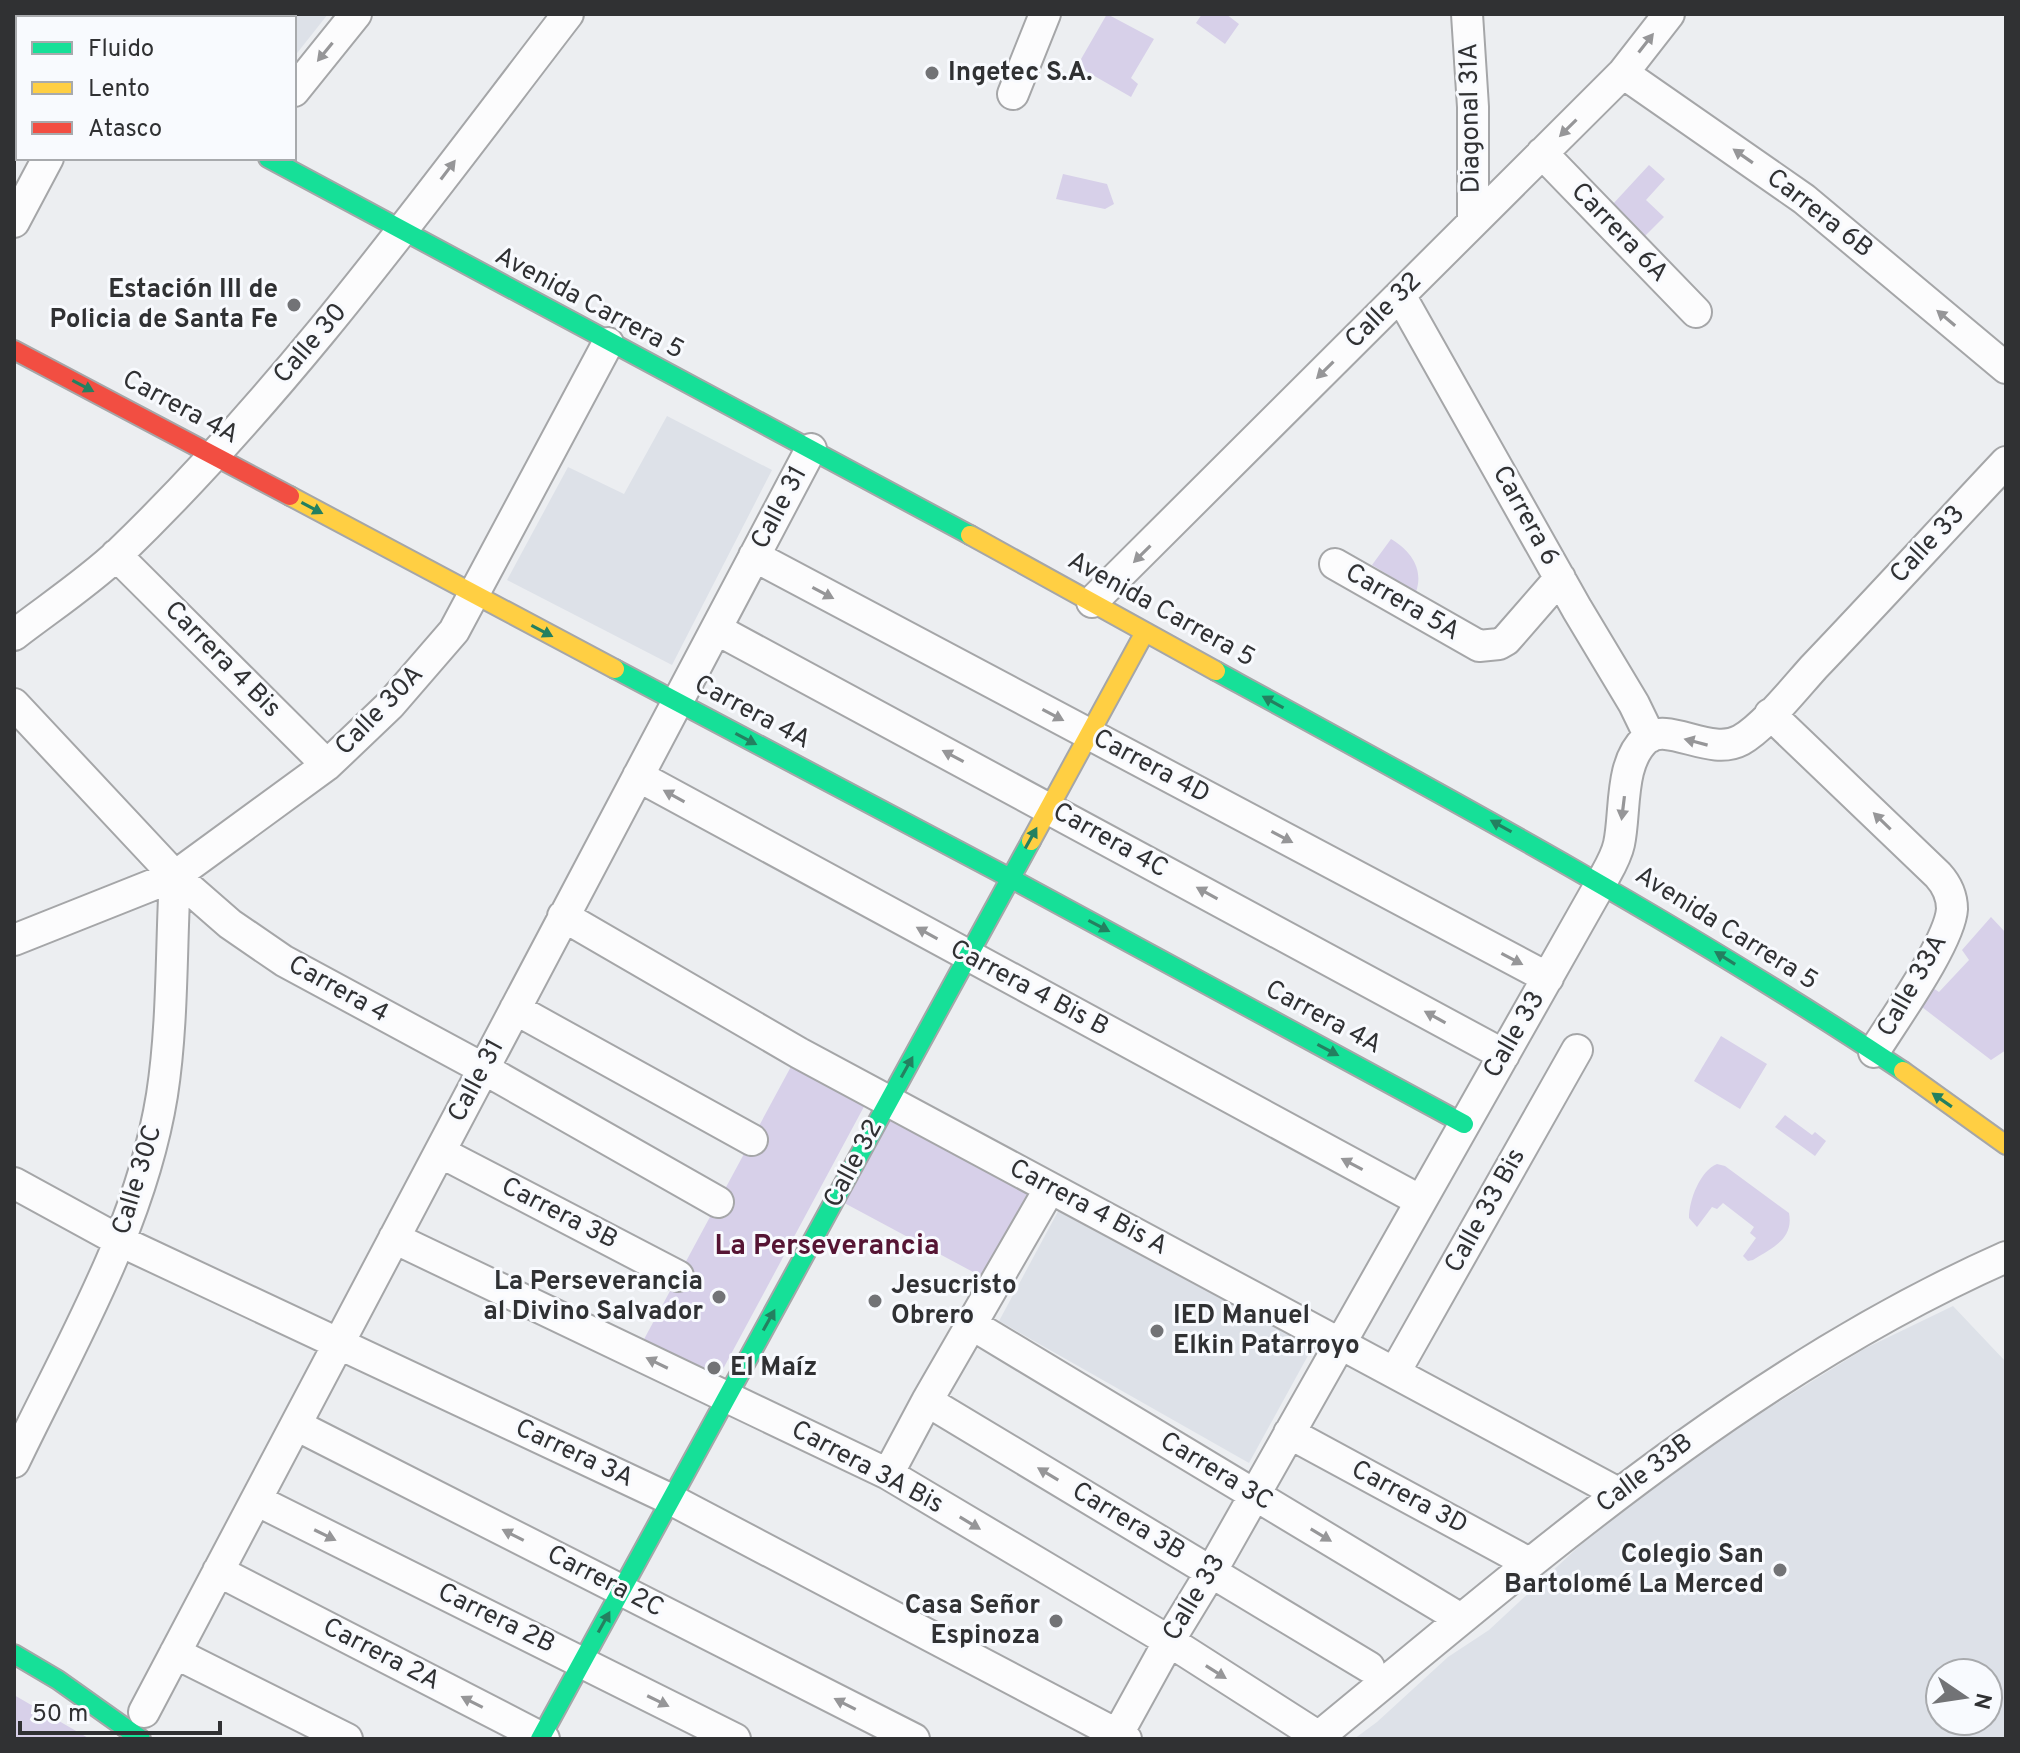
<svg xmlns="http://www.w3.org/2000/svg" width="2020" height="1753" font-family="Overpass,sans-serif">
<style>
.built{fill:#dde1e8;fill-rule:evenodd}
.green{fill:#d7d0e9}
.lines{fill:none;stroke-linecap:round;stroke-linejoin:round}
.street-casing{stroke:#a5a6a8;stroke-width:34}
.fast-casing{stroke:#a5a6a8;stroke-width:22}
.slow-casing{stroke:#a5a6a8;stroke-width:22}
.jam-casing{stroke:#a5a6a8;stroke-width:22}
.street{stroke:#fcfcfd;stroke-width:30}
.fast{stroke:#16e098;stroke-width:18}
.slow{stroke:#ffcf43;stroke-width:18}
.jam{stroke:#f24e42;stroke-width:18}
.oneway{fill:#969698}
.oneway2{fill:#248060}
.poi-dot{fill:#727376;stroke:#f8fafe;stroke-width:3}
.labels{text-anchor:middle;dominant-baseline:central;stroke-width:6;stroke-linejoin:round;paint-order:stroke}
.poi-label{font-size:26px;font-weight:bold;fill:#303133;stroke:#f8fafe;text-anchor:start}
.street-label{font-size:26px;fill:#303133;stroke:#f8fafe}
.neighbourhood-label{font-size:28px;font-weight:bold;fill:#561534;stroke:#f8fafe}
</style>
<rect width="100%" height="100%" fill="#eceef1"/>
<path class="built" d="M65,14H328L294,57V18H73Z
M667,416L772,470L672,665L507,580L568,467L624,494Z
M1062,1204L1316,1341L1249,1463L999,1321Z
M1953,1306L2006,1362V1739H1354L1377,1722L1448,1657L1489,1630L1618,1510L1730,1426L1769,1408L1864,1349ZM1940,1673H1988V1721H1940Z"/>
<path class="green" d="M1107,14L1154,39L1131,78L1138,84L1131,97L1077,66Z
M1202,14H1226L1239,24L1225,44L1196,23Z
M1649,165L1665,179L1646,200L1664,217L1645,236L1612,205Z
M1063,174L1107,184L1114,204L1105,209L1056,199Z
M1391,539C1411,551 1424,569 1416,592L1372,565Z
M1991,917L2006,933V1050L1991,1060L1918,1004L1930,986L1939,992L1969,960L1962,950Z
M1721,1036L1767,1064L1740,1109L1694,1081Z
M794,1061L867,1101L716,1382L642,1343Z
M883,1109L1035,1192L988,1280L835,1198Z
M1785,1115L1812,1135L1815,1132L1826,1141L1815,1156L1775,1127Z
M1717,1164L1725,1166L1789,1213C1794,1239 1772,1248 1753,1260L1748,1261L1743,1256L1756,1238L1750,1233L1754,1227L1723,1203L1717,1209L1712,1207L1697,1227L1689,1218C1689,1200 1700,1171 1717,1164Z
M14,1695L90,1739H14Z"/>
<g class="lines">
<g class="street-casing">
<path id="street" d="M1467,14L1473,107V222
M1623,73L1804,199L2006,368
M294,91L356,14
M1013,94L1045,14
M1542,153L1696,312
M14,222L48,158
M1400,295L1577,609L1634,704L1650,737
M116,555L327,765
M754,556L1548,978
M1335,564L1479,646L1499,644L1506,640L1560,578
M1092,602L1623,73L1669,14
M716,629L1504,1055
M14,635C49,608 87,583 119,553C288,390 425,200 568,14
M14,704L175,876L230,924L284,961L484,1069L718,1202
M1770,714L1938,875C1947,885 1952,895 1952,909C1950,942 1893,1021 1874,1052
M638,776L1421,1201
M563,916L799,1053L1618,1493
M14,940L175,876L327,765L390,705L454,631L608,343
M515,1009L752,1140
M440,1152L678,1276
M14,1183L120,1241L672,1500L1126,1739
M394,1238L888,1474L1169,1641L1319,1737
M971,1324L1461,1619
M1395,1372L1577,1050
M927,1401L1369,1667
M296,1425L914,1739
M1289,1433L1529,1563
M14,1462C70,1345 141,1226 162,1095C173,1024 171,948 175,876
M888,1474L927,1401L1050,1188
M256,1500L735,1739
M218,1571L544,1739
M175,1653L347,1739
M144,1712L811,449
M1115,1739L1169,1641L1211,1572L1601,883C1608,870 1616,858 1619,844C1626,812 1619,763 1646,739C1668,721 1710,757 1741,740C1764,727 1795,688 1814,667C1879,599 1942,530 2006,462
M1316,1739C1533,1561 1746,1372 2006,1257"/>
</g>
<g class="fast-casing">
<path id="fast" d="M14,30L18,32
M268,158L970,535
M615,669L1010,878L1464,1124
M1216,671C1449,798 1682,924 1903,1071
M14,1654L58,1680L141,1739
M540,1739L1031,841"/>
</g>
<g class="slow-casing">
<path id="slow" d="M290,496L615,669
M970,535L1216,671
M1031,841L1145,632
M1903,1071L2006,1145"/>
</g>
<g class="jam-casing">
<path id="jam" d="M14,350L290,496"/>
</g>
<use href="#street" class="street"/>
<use href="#fast" class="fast"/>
<use href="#slow" class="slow"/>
<use href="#jam" class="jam"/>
</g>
<defs><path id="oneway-solid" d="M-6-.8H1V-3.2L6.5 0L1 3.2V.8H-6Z" transform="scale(2)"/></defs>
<g class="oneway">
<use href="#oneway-solid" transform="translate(1646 43) rotate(-52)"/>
<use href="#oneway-solid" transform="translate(325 52) rotate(129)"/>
<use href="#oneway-solid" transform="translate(1568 128) rotate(135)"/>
<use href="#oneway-solid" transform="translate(1743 156) rotate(-145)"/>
<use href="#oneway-solid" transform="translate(448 170) rotate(-53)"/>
<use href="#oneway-solid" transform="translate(1946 318) rotate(-140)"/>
<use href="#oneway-solid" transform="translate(1325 370) rotate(135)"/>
<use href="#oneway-solid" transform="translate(1142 554) rotate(135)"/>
<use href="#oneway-solid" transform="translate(823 593) rotate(28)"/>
<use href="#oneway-solid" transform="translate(1053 715) rotate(28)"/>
<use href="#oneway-solid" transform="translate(1696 742) rotate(-165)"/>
<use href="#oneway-solid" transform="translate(953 756) rotate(-152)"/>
<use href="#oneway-solid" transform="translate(674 796) rotate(-151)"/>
<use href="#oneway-solid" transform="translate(1623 808) rotate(97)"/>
<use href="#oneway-solid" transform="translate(1882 821) rotate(-136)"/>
<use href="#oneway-solid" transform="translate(1282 837) rotate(28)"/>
<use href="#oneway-solid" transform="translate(1207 893) rotate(-151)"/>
<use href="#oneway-solid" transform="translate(927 933) rotate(-151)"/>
<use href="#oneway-solid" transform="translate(1512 959) rotate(28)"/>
<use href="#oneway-solid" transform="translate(1435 1017) rotate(-151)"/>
<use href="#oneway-solid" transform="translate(1352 1164) rotate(-152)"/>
<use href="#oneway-solid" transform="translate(657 1363) rotate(-154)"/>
<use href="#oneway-solid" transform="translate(1048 1474) rotate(-149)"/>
<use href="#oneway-solid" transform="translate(970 1523) rotate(31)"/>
<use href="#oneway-solid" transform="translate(325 1535) rotate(26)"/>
<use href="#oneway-solid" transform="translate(513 1535) rotate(-153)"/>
<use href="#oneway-solid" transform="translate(1321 1535) rotate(31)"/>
<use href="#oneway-solid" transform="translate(1216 1672) rotate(32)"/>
<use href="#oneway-solid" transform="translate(658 1701) rotate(26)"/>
<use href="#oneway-solid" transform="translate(472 1702) rotate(-153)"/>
<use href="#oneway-solid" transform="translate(845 1704) rotate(-153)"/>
</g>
<g class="oneway2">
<use href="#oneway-solid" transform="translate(83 386) rotate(28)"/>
<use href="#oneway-solid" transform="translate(312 508) rotate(28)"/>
<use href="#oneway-solid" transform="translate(542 631) rotate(28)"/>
<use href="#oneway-solid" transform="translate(1273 702) rotate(-151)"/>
<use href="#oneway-solid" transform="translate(746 739) rotate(28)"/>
<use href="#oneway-solid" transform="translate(1501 826) rotate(-151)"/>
<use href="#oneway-solid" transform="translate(1031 838) rotate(-61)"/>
<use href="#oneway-solid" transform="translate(1099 926) rotate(28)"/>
<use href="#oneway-solid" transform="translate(1725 958) rotate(-148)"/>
<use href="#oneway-solid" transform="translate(1328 1050) rotate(28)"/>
<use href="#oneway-solid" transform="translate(907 1067) rotate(-61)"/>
<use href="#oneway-solid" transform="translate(1942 1100) rotate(-145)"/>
<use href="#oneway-solid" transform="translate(769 1320) rotate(-61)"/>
<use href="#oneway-solid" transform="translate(604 1622) rotate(-61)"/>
</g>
<g class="poi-dot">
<circle cx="932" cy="73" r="8"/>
<circle cx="294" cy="305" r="8"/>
<circle cx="719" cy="1297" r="8"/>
<circle cx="875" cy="1301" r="8"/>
<circle cx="1157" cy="1331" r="8"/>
<circle cx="714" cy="1368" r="8"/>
<circle cx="1780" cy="1570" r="8"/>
<circle cx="1056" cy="1621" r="8"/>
</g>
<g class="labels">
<g class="poi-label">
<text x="948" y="73">Ingetec S.A.</text>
<text x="278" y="290" text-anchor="end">Estación III de<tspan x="278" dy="30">Policia de Santa Fe</tspan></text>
<text x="703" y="1282" text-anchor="end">La Perseverancia<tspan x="703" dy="30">al Divino Salvador</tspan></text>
<text x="891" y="1286">Jesucristo<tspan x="891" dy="30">Obrero</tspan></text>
<text x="1173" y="1316">IED Manuel<tspan x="1173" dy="30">Elkin Patarroyo</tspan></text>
<text x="730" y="1368">El Maíz</text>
<text x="1764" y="1555" text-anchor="end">Colegio San<tspan x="1764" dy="30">Bartolomé La Merced</tspan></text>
<text x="1040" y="1606" text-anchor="end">Casa Señor<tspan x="1040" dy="30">Espinoza</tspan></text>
</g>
<g class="street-label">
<text transform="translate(1471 118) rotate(-91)">Diagonal 31A</text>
<text transform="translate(1819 214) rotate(38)">Carrera 6B</text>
<text transform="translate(1619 233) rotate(46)">Carrera 6A</text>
<text transform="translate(589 304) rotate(28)">Avenida Carrera 5</text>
<text transform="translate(1384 311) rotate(-45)">Calle 32</text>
<text transform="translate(311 344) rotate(-49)">Calle 30</text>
<text transform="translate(180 408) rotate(28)">Carrera 4A</text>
<text transform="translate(780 508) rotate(-62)">Calle 31</text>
<text transform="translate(1525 516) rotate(61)">Carrera 6</text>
<text transform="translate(1928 545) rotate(-47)">Calle 33</text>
<text transform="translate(1402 603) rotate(30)">Carrera 5A</text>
<text transform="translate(1161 610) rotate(29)">Avenida Carrera 5</text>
<text transform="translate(222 660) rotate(45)">Carrera 4 Bis</text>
<text transform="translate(380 711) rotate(-46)">Calle 30A</text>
<text transform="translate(752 713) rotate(28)">Carrera 4A</text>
<text transform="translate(1151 767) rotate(28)">Carrera 4D</text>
<text transform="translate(1110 841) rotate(29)">Carrera 4C</text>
<text transform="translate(1726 929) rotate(32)">Avenida Carrera 5</text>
<text transform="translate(1913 986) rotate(-60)">Calle 33A</text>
<text transform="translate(1029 989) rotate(28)">Carrera 4 Bis B</text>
<text transform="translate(338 990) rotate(29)">Carrera 4</text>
<text transform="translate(1323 1018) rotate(28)">Carrera 4A</text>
<text transform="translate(1515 1035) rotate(-60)">Calle 33</text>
<text transform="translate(477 1081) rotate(-62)">Calle 31</text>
<text transform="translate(854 1164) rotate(-62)">Calle 32</text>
<text transform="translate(138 1180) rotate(-73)">Calle 30C</text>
<text transform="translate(1088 1208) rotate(28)">Carrera 4 Bis A</text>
<text transform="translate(1486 1211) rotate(-61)">Calle 33 Bis</text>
<text transform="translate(559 1214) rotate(27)">Carrera 3B</text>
<text transform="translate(574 1454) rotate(25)">Carrera 3A</text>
<text transform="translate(867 1468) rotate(28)">Carrera 3A Bis</text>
<text transform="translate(1216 1472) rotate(31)">Carrera 3C</text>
<text transform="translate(1645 1474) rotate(-37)">Calle 33B</text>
<text transform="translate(1409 1498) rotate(28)">Carrera 3D</text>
<text transform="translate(1128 1522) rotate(31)">Carrera 3B</text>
<text transform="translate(605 1582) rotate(27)">Carrera 2C</text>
<text transform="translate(1195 1598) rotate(-59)">Calle 33</text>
<text transform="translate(496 1619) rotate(26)">Carrera 2B</text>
<text transform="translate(381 1655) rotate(27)">Carrera 2A</text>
</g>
<g class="neighbourhood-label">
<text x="827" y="1247">La Perseverancia</text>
</g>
</g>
<rect width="2020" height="1753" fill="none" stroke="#303133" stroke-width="32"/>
<rect x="16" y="16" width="280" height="144" fill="#f8fafe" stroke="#a8aaad" stroke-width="2"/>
<rect x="32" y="42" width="40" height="12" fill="#16e098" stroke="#a8aaad" stroke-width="2"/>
<text x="88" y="56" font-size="24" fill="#303133">Fluido</text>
<rect x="32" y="82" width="40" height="12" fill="#ffcf43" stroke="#a8aaad" stroke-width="2"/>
<text x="88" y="96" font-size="24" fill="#303133">Lento</text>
<rect x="32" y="122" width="40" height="12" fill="#f24e42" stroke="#a8aaad" stroke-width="2"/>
<text x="88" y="136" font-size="24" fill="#303133">Atasco</text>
<g transform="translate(1964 1697) rotate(103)"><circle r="38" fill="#f8fafe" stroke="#a8aaad" stroke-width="2"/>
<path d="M0-6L14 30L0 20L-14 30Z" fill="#727376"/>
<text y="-12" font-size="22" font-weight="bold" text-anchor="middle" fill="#303133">N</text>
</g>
<path d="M20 1721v12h200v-12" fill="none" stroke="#303133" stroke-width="4"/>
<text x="32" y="1721" font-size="24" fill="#303133" stroke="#f8fafe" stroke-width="6" paint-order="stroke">50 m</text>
</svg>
